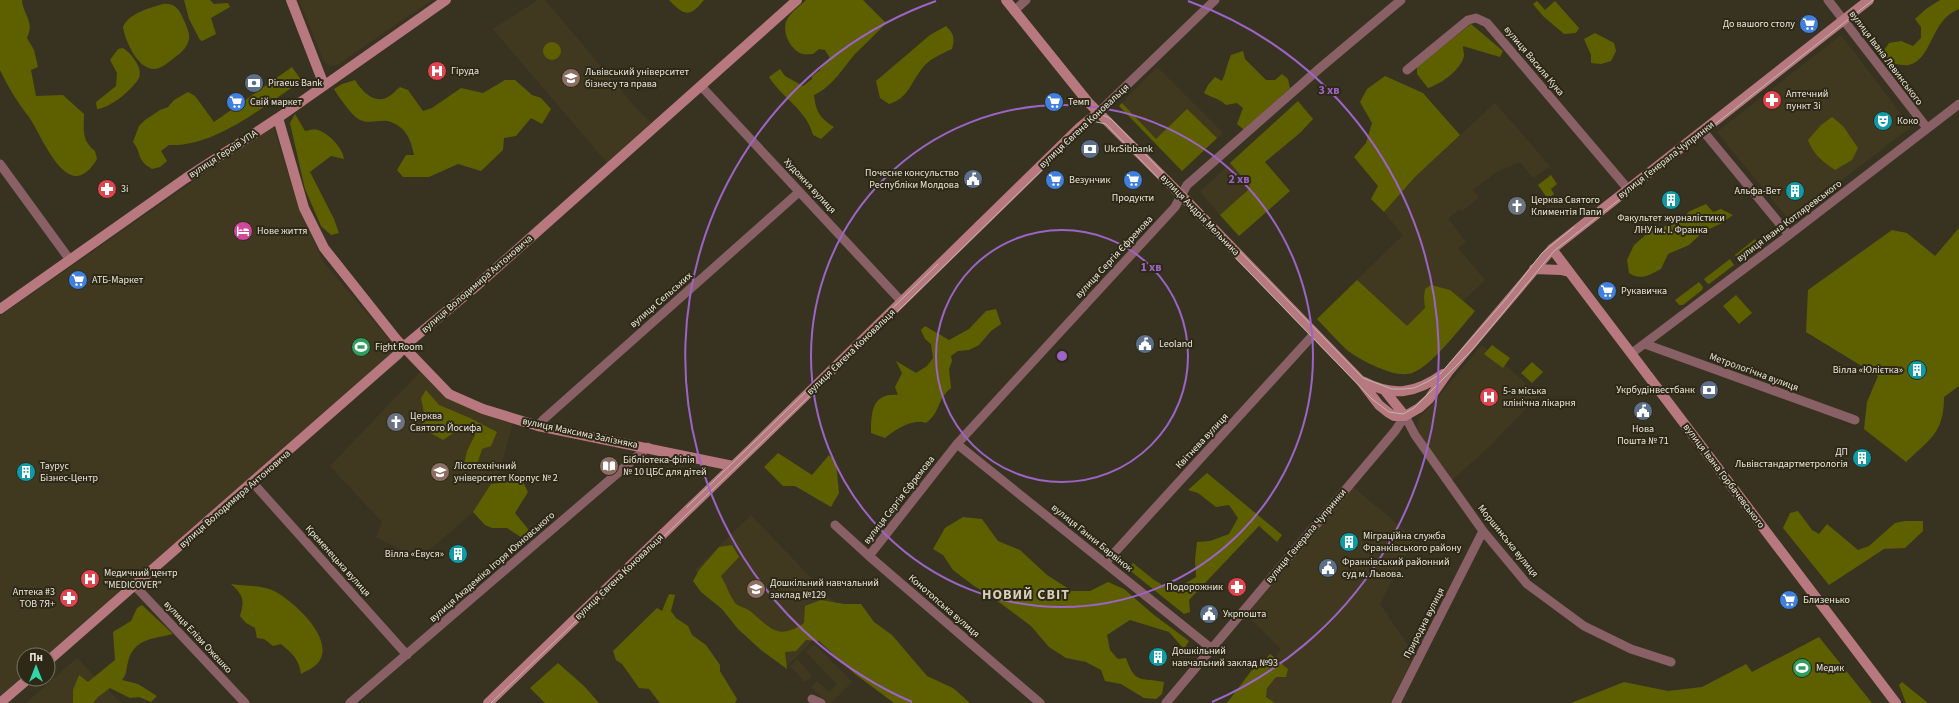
<svg xmlns="http://www.w3.org/2000/svg" width="1959" height="703" font-family="'Source Sans 3',sans-serif">
<style>
.built{fill:#403920}
.green{fill:#5e6000}
.lines{fill:none;stroke-linecap:round;stroke-linejoin:round}
.street{stroke:#896065;stroke-width:9}
.secondary{stroke:#b87880;stroke-width:10}
.tram{stroke:#bdb9ad;stroke-width:1}
.ring{fill:none;stroke:#9c64c7;stroke-width:2}
.labels{text-anchor:middle;dominant-baseline:central;stroke-width:4;stroke-linejoin:round;paint-order:stroke}
.poi-label{font-size:10px;fill:#e9e6db;stroke:#2e2917;text-anchor:start}
.street-label{font-size:10px;fill:#e9e6db;stroke:#2e2917}
.district-label{font-size:14px;font-weight:bold;letter-spacing:1px;fill:#d7d0ba;stroke:#2e2917}
.centre{fill:#9c64c7;stroke:#2e2917;stroke-width:2}
.ring-label{font-size:12px;text-anchor:middle;font-weight:bold;fill:#9c64c7;stroke:#2e2917;stroke-width:4;stroke-linejoin:round;paint-order:stroke}
</style>
<rect width="100%" height="100%" fill="#383321"/>
<path class="built" d="M299,0H432L337,65L329,66L323,60Z
M538,0H545L635,107L651,123L607,163L493,29Z
M1841,35L1911,127L1789,220L1717,132Z
M1157,67L1223,133L1182,171L1119,106Z
M1495,103L1550,166L1533,178L1520,162L1498,171L1473,190L1479,198L1462,211L1460,209L1448,218L1466,242L1458,248L1485,280L1433,330L1427,364L1411,374H1393L1370,364L1348,350L1317,319L1403,235L1384,212L1416,176Z
M273,126L302,216L324,263L396,347L384,363L47,655H24V675L0,696V316Z
M1250,145L1290,191L1239,236L1200,192Z
M1482,345L1539,395L1488,448L1451,481L1417,431L1419,419Z
M420,372L448,399L513,423L493,495L419,559L376,537L382,522L330,466Z
M1353,487L1414,538L1380,604L1414,654L1391,703H1239L1281,649L1247,615Z
M751,515L843,611L787,666L695,570Z
M814,644L852,682L831,703H828L811,687L817,681L829,692L837,684L806,652Z
M77,658L121,703H26Z
M797,659L812,676L805,682L790,666Z"/>
<path class="green" d="M0,0H22C23,15 35,21 27,38L34,50L38,67L31,70L36,96L63,95L84,114C84,130 81,140 95,151L97,159C68,208 43,137 29,117C18,103 8,87 0,70Z
M184,0H210L214,4L228,3L230,7L211,18L216,34L202,41L200,40L189,19Z
M669,0H704C689,18 685,16 669,0Z
M806,0H863L886,23C876,34 865,44 855,54C843,68 832,87 814,95C816,112 820,118 834,127L821,139L813,135C807,110 782,98 769,77L780,69L785,76L803,86L812,79V76L819,71L830,58L825,50L819,49L813,54C810,54 806,55 803,54C790,51 780,29 788,18C792,11 801,5 806,0Z
M1940,0H1959V9C1930,20 1933,59 1909,65C1904,66 1897,64 1893,63L1882,53L1889,43L1901,41L1913,46L1921,38V27L1915,19L1926,9Z
M1537,1L1545,10L1555,1L1579,28L1576,33L1564,34L1543,16L1533,4Z
M163,4C172,3 178,7 182,16C185,23 190,32 189,39C187,48 181,53 174,58C169,62 162,68 155,69C138,70 125,41 123,27C129,13 150,8 163,4Z
M1471,24L1503,51L1500,57L1463,46C1463,49 1464,53 1464,56C1461,70 1441,84 1428,88L1417,74V67Z
M946,26C954,34 955,38 952,49C943,53 932,58 925,65C911,80 910,98 889,104L880,98L876,81L930,35Z
M1595,33L1614,43L1616,51L1611,61L1601,64L1591,63V55L1584,39Z
M543 51a9 9 0 1 1 18 0a9 9 0 1 1-18 0Z
M123,48C132,54 143,68 139,78C133,89 109,109 97,109L96,102L116,86L117,73L110,60L118,49Z
M1243,51L1245,59L1266,80H1275L1282,74L1288,79L1290,88L1244,130L1237,124L1243,108L1237,103L1226,105C1219,98 1212,98 1204,93L1208,85L1215,77L1222,81C1226,72 1227,64 1231,55Z
M292,67L302,81C263,106 216,147 169,145L161,151L167,161L160,167L152,169C136,160 142,153 133,142L139,126L145,120L160,110L168,107L174,100L188,92L195,96L214,122Z
M1385,76L1423,93L1460,135L1416,176L1384,212L1371,199L1378,186L1354,157L1366,143L1372,123L1360,102L1367,89Z
M355,80C361,90 374,105 388,97C392,95 396,90 400,87L408,90L423,111L432,108L461,88L483,93L505,80H515L532,95L541,98L551,109L542,124L531,118L516,136L504,138L503,150L481,171L458,164L429,177H403L397,170L406,155H414C411,139 405,125 387,121C378,120 369,124 360,120C353,117 338,96 334,89L342,84Z
M1298,101L1313,119L1301,132L1265,162L1290,191L1239,236L1220,215L1247,191L1250,186L1230,163Z
M1122,103L1156,139L1187,109L1217,138L1182,171L1119,106Z
M295,114L305,131C310,130 314,129 318,130C328,133 343,148 344,159L331,156L310,172L334,219L339,233L331,235L321,226L305,189L290,123Z
M1832,117L1843,126L1858,148L1852,160L1835,170C1823,162 1813,154 1808,140L1821,125Z
M1551,175L1557,184L1551,189L1554,194L1548,199L1538,185Z
M1706,204L1713,212L1721,209L1733,215L1722,223L1703,232L1689,245L1668,254L1661,269C1649,275 1641,281 1629,273L1627,260L1634,245L1649,232L1677,222L1690,211Z
M1959,228V386L1944,397C1944,433 1930,439 1906,462L1864,429L1867,402L1878,376L1806,332L1808,290L1892,230L1907,233L1935,256Z
M1755,239L1759,245C1756,251 1746,259 1739,261L1735,255Z
M1730,259L1734,265L1709,284L1707,283L1704,279Z
M1357,280L1407,326L1425,308L1424,298L1425,289L1431,285L1450,290L1475,311C1460,328 1432,366 1412,373C1395,379 1360,360 1347,350C1336,340 1327,329 1317,319Z
M1699,282L1703,287L1702,290L1683,305H1679L1675,300Z
M1736,295L1752,313L1739,324L1723,306Z
M996,309L1001,324L991,331L979,345L969,350L958,351L951,356L952,361L949,369L951,388C936,400 941,412 926,423C913,418 895,430 885,438L871,433C871,412 872,393 898,395L895,387L902,373L896,361L916,373L927,366L933,358L931,344L925,339L921,330L925,326L949,340L969,329L986,311Z
M1492,345L1510,358L1503,368L1484,354Z
M1532,362L1543,372L1532,383L1521,373Z
M426,390L439,405L470,418L497,432L491,446L482,449L476,468L464,464L467,451L475,435L471,429H459L443,440L422,428L424,413L421,398Z
M778,453L812,475L829,455L836,462L839,493L831,507L795,486H783L764,467Z
M1207,473L1282,535L1277,542L1259,526L1189,600L1190,612L1184,614L1128,569L1133,563L1154,580L1169,589L1183,585L1196,577L1195,560L1197,542L1210,541L1229,534L1238,518L1229,505L1216,507L1198,493L1188,490Z
M515,481L523,482L528,492L515,513L528,529L527,541L507,528H492L485,525L473,512L491,484Z
M1798,511L1812,530L1819,534L1827,524L1858,550L1869,546L1895,523L1905,521H1923V531L1905,548L1884,549L1829,585L1783,528L1790,513Z
M963,517L982,519L998,541L1020,550L1047,575L1072,591H1090L1108,582L1124,589L1154,615L1189,641L1184,649L1169,632L1130,620L1107,635L1110,650L1118,659L1126,658C1135,685 1141,677 1164,682L1162,694L1156,699L1144,698L1121,684L1105,681L1101,670L1086,662L1066,658L1049,647L1031,626L988,594L974,586L953,570L943,555L933,549L945,528Z
M732,545L739,557L721,576C726,584 730,597 736,604C740,607 746,608 750,611C771,628 777,641 804,623L805,606L821,600L844,604H861L874,622L892,635L927,676L953,688L970,703H894L855,674L819,641L806,640L796,651L785,652L787,669L761,650L738,629L722,609L701,592L693,581L699,570L719,547Z
M231,584C246,586 263,585 276,592C294,602 333,637 320,660C316,667 308,670 301,674C299,659 292,653 281,644L273,646L264,639L257,638L255,628L246,623L240,616C245,599 243,595 231,584Z
M669,594L675,595L671,611L676,618L688,626L692,635L706,645L720,665V671L737,699L735,703H660L649,689L639,688L622,664L616,660L613,651L657,608L662,611Z
M142,605L173,634C153,639 134,638 128,662C126,670 127,674 122,680L138,684L157,696L151,702L139,697L130,698L110,688L98,697L93,703H73V690L79,675L88,682L115,660L113,632L131,621L137,608Z
M1819,637L1872,703H1571L1624,682L1668,691L1702,687L1746,664L1752,672Z
M1270,654L1288,669L1286,677H1276L1267,688L1266,697L1275,703H1227L1252,670L1261,665Z
M558,663L584,686L599,703H545L530,688Z
M1902,682L1928,703H1906L1899,685Z"/>
<g class="lines">
<path class="street" d="M1828,0L1927,128
M1014,11L1026,0
M1407,70L1468,20L1476,18L1487,23L1628,189
M701,86L902,302
M1098,113L1215,0
M1703,131L1789,235
M0,164L70,260
M1645,344L1855,420
M1632,353L1789,235L1959,104
M1405,416L1415,435L1483,531L1527,584L1584,626L1631,649L1671,662
M538,426L544,419L799,192
M957,444L1212,649
M253,483L407,655
M835,525L869,556L1040,703
M869,556L957,444L1175,207L1187,185L1320,68L1401,0
M1105,563L1314,334
M135,586L245,703
M812,699L821,703
M350,703L648,447
M1166,703L1395,431L1405,416
M1396,703L1483,531"/>
<path class="secondary" d="M291,0L324,85
M1006,0L1088,102L1181,195L1360,380L1379,405L1389,413L1394,416H1405L1419,408L1429,399L1448,372L1552,249L1869,0
M278,118L304,208L324,248L397,340L449,394L483,409L538,426L733,466
M1552,249L1896,703
M1534,269L1561,270L1569,272
M0,309L186,178L278,118L446,0
M1362,381C1393,397 1415,394 1443,374
M1385,391L1405,416
M48,661L397,355L408,343L473,289L797,0
M0,703L28,679
M488,703L751,449L1079,128L1098,113"/>
<path class="tram" d="M1084,121C1093,113 1101,113 1111,119L1363,378L1392,389H1403L1414,388L1427,382L1440,374L1506,299L1542,253L1574,227
M687,507L938,264
M491,703L905,304L1092,121L1106,124L1372,399L1389,412L1403,414L1414,408L1472,350L1554,251L1873,0"/>
</g>
<g class="ring">
<circle cx="1062" cy="356" r="126"/>
<circle cx="1062" cy="356" r="251"/>
<path d="M912 702A377 377 0 0 1 936 1M1188 1A377 377 0 0 1 1212 702"/>
</g>
<defs>
<g id="supermarket-disc" transform="scale(1)"><circle r="9.5" fill="#3f7fe0" stroke="#2e2917"/><path d="M-6-5.5h2.5l.6 2H6L4.5 2H-2.5L-4.4-4H-6ZM-1.5 3.2a1.3 1.3 0 1 0 .1 0ZM3 3.2a1.3 1.3 0 1 0 .1 0Z" fill="#fff"/></g>
<g id="hospital-disc" transform="scale(1)"><circle r="9.5" fill="#e0444e" stroke="#2e2917"/><path d="M-5-5h3v3.5h4V-5h3V5h-3V1.5h-4V5h-3Z" fill="#fff"/></g>
<g id="university-disc" transform="scale(1)"><circle r="9.5" fill="#8d6e63" stroke="#2e2917"/><path d="M0-5L7-2L0 1L-7-2ZM-4 1L0 2.5L4 1V4Q0 6-4 4Z" fill="#fff"/></g>
<g id="bank-disc" transform="scale(1)"><circle r="9.5" fill="#5c6f8a" stroke="#2e2917"/><path d="M-6-4H6V4H-6ZM0-2.3a2.3 2.3 0 1 0 0 4.6a2.3 2.3 0 1 0 0-4.6Z" fill="#fff"/></g>
<g id="pharmacy-disc" transform="scale(1)"><circle r="9.5" fill="#e0444e" stroke="#2e2917"/><path d="M-2-6h4v4h4v4h-4v4h-4v-4h-4v-4h4Z" fill="#fff"/></g>
<g id="theatre-disc" transform="scale(1)"><circle r="9.5" fill="#0f9aa8" stroke="#2e2917"/><path d="M-5-5.5Q0-4 5-5.5V0Q5 5 0 6Q-5 5-5 0ZM-3.3-2.5H-1v1.5H-3.3ZM1-2.5H3.3v1.5H1ZM-2.8 1Q0 5.5 2.8 1Z" fill="#fff"/></g>
<g id="civic-disc" transform="scale(1)"><circle r="9.5" fill="#5c6f8a" stroke="#2e2917"/><path d="M-.6-6.5H3V-4.5H.6V-3L4-1V1h2V6H-6V1h2V-1L-.6-3ZM-1.2 2.5V6h2.4V2.5Z" fill="#fff"/></g>
<g id="building-disc" transform="scale(1)"><circle r="9.5" fill="#0f9aa8" stroke="#2e2917"/><path d="M-4-6H4V6H1V3H-1V6H-4ZM-2.5-4.3h1.7v1.8h-1.7ZM.8-4.3h1.7v1.8H.8ZM-2.5-1h1.7V.8h-1.7ZM.8-1h1.7V.8H.8Z" fill="#fff"/></g>
<g id="church-disc" transform="scale(1)"><circle r="9.5" fill="#6b7280" stroke="#2e2917"/><path d="M-1.2-6h2.4v3.5h3.3v2.4h-3.3V6h-2.4V-.1h-3.3v-2.4h3.3Z" fill="#fff"/></g>
<g id="hotel-disc" transform="scale(1)"><circle r="9.5" fill="#d1479c" stroke="#2e2917"/><path d="M-6-4.5h1.5V1H6V5H4.5V3h-9V5H-6ZM-4 0a1.8 1.8 0 1 1 3.6 0ZM.5 0V-2.5h3Q6-2.5 6 0Z" fill="#fff"/></g>
<g id="stadium-disc" transform="scale(1)"><circle r="9.5" fill="#2e9e5b" stroke="#2e2917"/><path d="M0-5a6.5 5 0 1 0 0 10a6.5 5 0 1 0 0-10ZM-3.5-1.8h7v3.6h-7Z" fill="#fff"/></g>
<g id="library-disc" transform="scale(1)"><circle r="9.5" fill="#8d6e63" stroke="#2e2917"/><path d="M-6-4Q-3-5.5-.7-3.5V5Q-3 3-6 4ZM6-4Q3-5.5 .7-3.5V5Q3 3 6 4Z" fill="#fff"/></g>
<g id="school-disc" transform="scale(1)"><circle r="9.5" fill="#8d6e63" stroke="#2e2917"/><path d="M0-5L7-2L0 1L-7-2ZM-4 1L0 2.5L4 1V4Q0 6-4 4Z" fill="#fff"/></g>
</defs>
<g fill-rule="evenodd">
<use href="#supermarket-disc" x="1809" y="24"/>
<use href="#hospital-disc" x="437" y="71"/>
<use href="#university-disc" x="571" y="78"/>
<use href="#bank-disc" x="254" y="83"/>
<use href="#pharmacy-disc" x="1772" y="100"/>
<use href="#supermarket-disc" x="236" y="102"/>
<use href="#supermarket-disc" x="1054" y="102"/>
<use href="#theatre-disc" x="1883" y="121"/>
<use href="#bank-disc" x="1090" y="149"/>
<use href="#civic-disc" x="973" y="179"/>
<use href="#supermarket-disc" x="1055" y="180"/>
<use href="#supermarket-disc" x="1133" y="180"/>
<use href="#pharmacy-disc" x="107" y="189"/>
<use href="#building-disc" x="1795" y="191"/>
<use href="#building-disc" x="1671" y="200"/>
<use href="#church-disc" x="1517" y="206"/>
<use href="#hotel-disc" x="243" y="231"/>
<use href="#supermarket-disc" x="78" y="280"/>
<use href="#supermarket-disc" x="1607" y="291"/>
<use href="#civic-disc" x="1145" y="344"/>
<use href="#stadium-disc" x="361" y="347"/>
<use href="#building-disc" x="1917" y="370"/>
<use href="#bank-disc" x="1709" y="390"/>
<use href="#hospital-disc" x="1489" y="397"/>
<use href="#civic-disc" x="1643" y="411"/>
<use href="#church-disc" x="396" y="422"/>
<use href="#building-disc" x="1862" y="458"/>
<use href="#library-disc" x="609" y="466"/>
<use href="#building-disc" x="26" y="472"/>
<use href="#university-disc" x="440" y="472"/>
<use href="#building-disc" x="1349" y="542"/>
<use href="#building-disc" x="458" y="554"/>
<use href="#civic-disc" x="1328" y="568"/>
<use href="#hospital-disc" x="90" y="579"/>
<use href="#pharmacy-disc" x="1237" y="587"/>
<use href="#school-disc" x="756" y="589"/>
<use href="#pharmacy-disc" x="69" y="598"/>
<use href="#supermarket-disc" x="1789" y="600"/>
<use href="#civic-disc" x="1209" y="614"/>
<use href="#building-disc" x="1158" y="657"/>
<use href="#stadium-disc" x="1802" y="668"/>
</g>
<g class="labels">
<g class="poi-label">
<text x="1795" y="24" text-anchor="end">До вашого столу</text>
<text x="451" y="71">Гіруда</text>
<text x="585" y="72">Львівський університет<tspan x="585" dy="12">бізнесу та права</tspan></text>
<text x="268" y="83">Piraeus Bank</text>
<text x="1786" y="94">Аптечний<tspan x="1786" dy="12">пункт 3і</tspan></text>
<text x="250" y="102">Свій маркет</text>
<text x="1068" y="102">Темп</text>
<text x="1897" y="121">Коко</text>
<text x="1104" y="149">UkrSibbank</text>
<text x="959" y="173" text-anchor="end">Почесне консульство<tspan x="959" dy="12">Республіки Молдова</tspan></text>
<text x="1069" y="180">Везунчик</text>
<text x="121" y="189">3і</text>
<text x="1781" y="191" text-anchor="end">Альфа-Вет</text>
<text x="1133" y="198" text-anchor="middle">Продукти</text>
<text x="1531" y="200">Церква Святого<tspan x="1531" dy="12">Климентія Папи</tspan></text>
<text x="1671" y="218" text-anchor="middle">Факультет журналістики<tspan x="1671" dy="12">ЛНУ ім. І. Франка</tspan></text>
<text x="257" y="231">Нове життя</text>
<text x="92" y="280">АТБ-Маркет</text>
<text x="1621" y="291">Рукавичка</text>
<text x="1159" y="344">Leoland</text>
<text x="375" y="347">Fight Room</text>
<text x="1903" y="370" text-anchor="end">Вілла «Юлієтка»</text>
<text x="1695" y="390" text-anchor="end">Укрбудінвестбанк</text>
<text x="1503" y="391">5-а міська<tspan x="1503" dy="12">клінічна лікарня</tspan></text>
<text x="410" y="416">Церква<tspan x="410" dy="12">Святого Йосифа</tspan></text>
<text x="1643" y="429" text-anchor="middle">Нова<tspan x="1643" dy="12">Пошта № 71</tspan></text>
<text x="1848" y="452" text-anchor="end">ДП<tspan x="1848" dy="12">Львівстандартметрологія</tspan></text>
<text x="623" y="460">Бібліотека-філія<tspan x="623" dy="12">№ 10 ЦБС для дітей</tspan></text>
<text x="40" y="466">Таурус<tspan x="40" dy="12">Бізнес-Центр</tspan></text>
<text x="454" y="466">Лісотехнічний<tspan x="454" dy="12">університет Корпус № 2</tspan></text>
<text x="1363" y="536">Міграційна служба<tspan x="1363" dy="12">Франківського району</tspan></text>
<text x="444" y="554" text-anchor="end">Вілла «Евуся»</text>
<text x="1342" y="562">Франківський районний<tspan x="1342" dy="12">суд м. Львова.</tspan></text>
<text x="104" y="573">Медичний центр<tspan x="104" dy="12">"MEDICOVER"</tspan></text>
<text x="770" y="583">Дошкільний навчальний<tspan x="770" dy="12">заклад №129</tspan></text>
<text x="1223" y="587" text-anchor="end">Подорожник</text>
<text x="55" y="592" text-anchor="end">Аптека #3<tspan x="55" dy="12">ТОВ 7Я+</tspan></text>
<text x="1803" y="600">Близенько</text>
<text x="1223" y="614">Укрпошта</text>
<text x="1172" y="651">Дошкільний<tspan x="1172" dy="12">навчальний заклад №93</tspan></text>
<text x="1816" y="668">Медик</text>
</g>
<g class="street-label">
<text transform="translate(1886 58) rotate(53)">вулиця Івана Левинського</text>
<text transform="translate(1534 61) rotate(50)">вулиця Василя Кука</text>
<text transform="translate(1084 126) rotate(-43)">вулиця Євгена Коновальця</text>
<text transform="translate(223 154) rotate(-33)">вулиця Героїв УПА</text>
<text transform="translate(1666 160) rotate(-38)">вулиця Генерала Чупринки</text>
<text transform="translate(810 186) rotate(47)">Художня вулиця</text>
<text transform="translate(1200 215) rotate(46)">вулиця Андрія Мельника</text>
<text transform="translate(1789 221) rotate(-37)">вулиця Івана Котляревського</text>
<text transform="translate(1114 257) rotate(-47)">вулиця Сергія Єфремова</text>
<text transform="translate(477 284) rotate(-41)">вулиця Володимира Антоновича</text>
<text transform="translate(661 300) rotate(-41)">вулиця Сельських</text>
<text transform="translate(851 352) rotate(-44)">вулиця Євгена Коновальця</text>
<text transform="translate(1754 372) rotate(20)">Метрологічна вулиця</text>
<text transform="translate(580 433) rotate(12)">вулиця Максима Залізняка</text>
<text transform="translate(1202 441) rotate(-47)">Квітнева вулиця</text>
<text transform="translate(1724 476) rotate(53)">вулиця Івана Горбачевського</text>
<text transform="translate(235 499) rotate(-41)">вулиця Володимира Антоновича</text>
<text transform="translate(899 500) rotate(-52)">вулиця Сергія Єфремова</text>
<text transform="translate(1306 536) rotate(-50)">вулиця Генерала Чупринки</text>
<text transform="translate(1092 538) rotate(39)">вулиця Ганни Барвінок</text>
<text transform="translate(1508 541) rotate(51)">Моршинська вулиця</text>
<text transform="translate(338 561) rotate(48)">Кременецька вулиця</text>
<text transform="translate(492 567) rotate(-41)">вулиця Академіка Ігоря Юхновського</text>
<text transform="translate(619 577) rotate(-44)">вулиця Євгена Коновальця</text>
<text transform="translate(944 606) rotate(41)">Конотопська вулиця</text>
<text transform="translate(1424 623) rotate(-63)">Природна вулиця</text>
<text transform="translate(198 637) rotate(47)">вулиця Елізи Ожешко</text>
</g>
<g class="district-label">
<text x="1026" y="595">НОВИЙ СВІТ</text>
</g>
</g>
<circle cx="1062" cy="356" r="6" class="centre"/>
<g class="ring-label">
<text x="1329" y="94">3 хв</text>
<text x="1239" y="183">2 хв</text>
<text x="1151" y="271">1 хв</text>
</g>
<g transform="translate(36 667)"><circle r="19" fill="#2e2917" stroke="#797565"/>
<path d="M0-3L7 15L0 10L-7 15Z" fill="#32d4a9"/>
<text y="-6" font-size="11" font-weight="bold" text-anchor="middle" fill="#e9e6db">Пн</text>
</g>
</svg>
